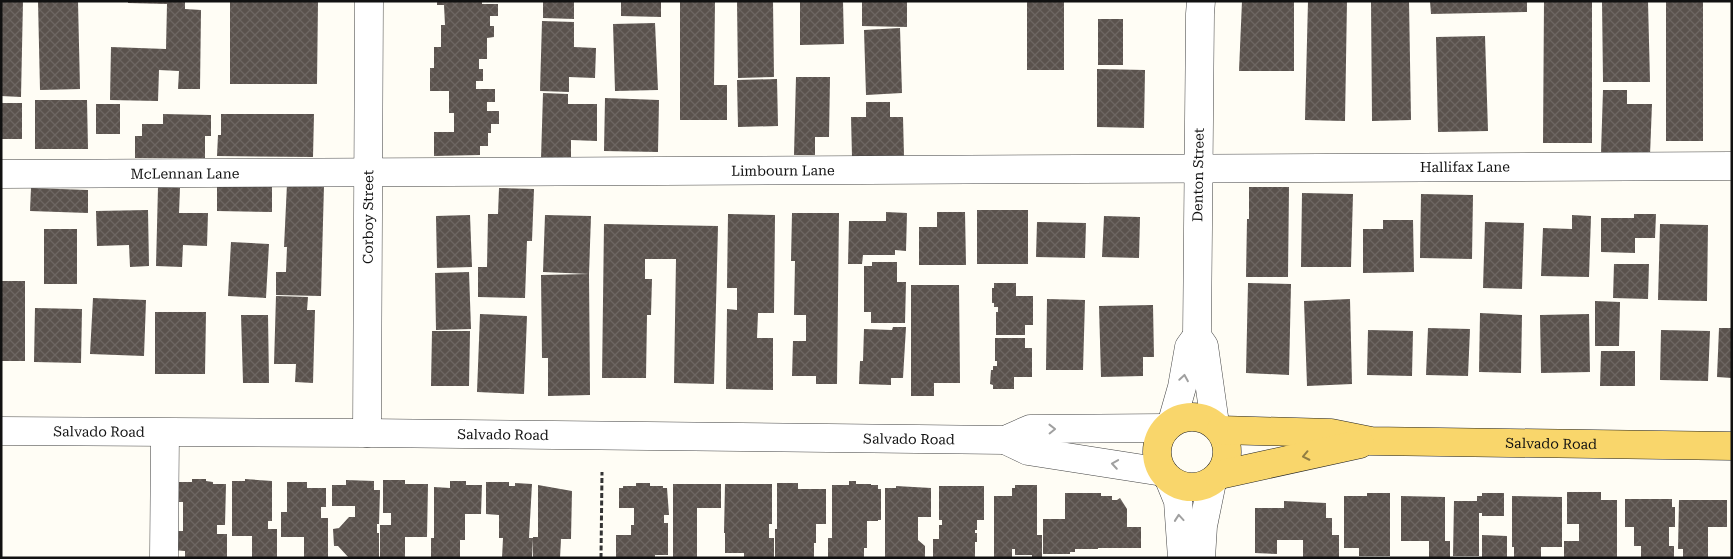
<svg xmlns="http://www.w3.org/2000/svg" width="1733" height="559" font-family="'Roboto Serif',serif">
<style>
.building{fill:url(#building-cross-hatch)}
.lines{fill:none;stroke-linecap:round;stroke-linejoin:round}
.minor-casing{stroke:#444;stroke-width:29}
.major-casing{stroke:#222;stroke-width:29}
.path{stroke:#333;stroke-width:3;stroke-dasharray:5 2.5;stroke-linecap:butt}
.minor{stroke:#fff;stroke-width:28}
.major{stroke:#f9d66b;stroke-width:28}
.oneway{stroke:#a0a0a0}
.oneway2{stroke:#917d42}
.labels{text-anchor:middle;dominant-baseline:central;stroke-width:5;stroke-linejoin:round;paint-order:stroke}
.street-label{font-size:14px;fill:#111;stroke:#fff}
</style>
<defs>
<pattern id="building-cross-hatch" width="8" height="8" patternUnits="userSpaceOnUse" patternTransform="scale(1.25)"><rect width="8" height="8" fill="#5a524d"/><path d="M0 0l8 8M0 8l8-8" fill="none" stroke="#6d6662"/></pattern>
</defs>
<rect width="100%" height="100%" fill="#fffdf5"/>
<path class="building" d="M1,1H23L21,97L1,96Z
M38,1H78L80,89L40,90Z
M128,1H185V9L201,10L200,89H178L179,71L159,70L158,101L110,100L111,47L166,49L167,4L128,3Z
M230,1H318L317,84H230Z
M437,1H482V4H498V16H490V26H494V37L487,38V59H479V69H483V81H476V89H495V102H487V111H499V124H491V133H488V146H480V155L434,156V132H454V113H449V91H430V68H434V47H441V25H445L444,5H437Z
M543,1H574V19L543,18Z
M621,1H661V17L621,16Z
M680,1H715L714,85H727V120H680Z
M737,1H773L774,77L738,78Z
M800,1H843L844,44L800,45Z
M862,1H907V27L862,26Z
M1027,1H1064V70H1027Z
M1242,1H1294V71H1239Z
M1308,1H1347L1345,121L1305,120Z
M1371,1H1409L1411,120L1372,121Z
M1430,1H1527V12L1431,14Z
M1544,1H1592V143H1543Z
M1602,1H1648L1650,82H1603Z
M1666,1H1703V141H1666Z
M1098,19H1123V65H1098Z
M542,21L574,22V47L596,48L595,78L569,77V92L540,91Z
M655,23L658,90L615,91L613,24Z
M900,28L902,93L866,95L864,30Z
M1485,36L1488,131L1438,132L1436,37Z
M1097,69L1145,70L1144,128L1097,127Z
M796,77H830L829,137H815V155H794Z
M777,79L778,126L738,127L737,80Z
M1603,90H1627V104H1652L1650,155L1601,153Z
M543,93L568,94V104H597V141L571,140V160L541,159Z
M605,98L659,100L658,152L604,151Z
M35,100H87L88,149H35Z
M866,102H890V117H903L904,156L852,157L851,117H866Z
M1,103H22V139H1Z
M96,104H120V134H96Z
M163,114L211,115V136H205V158H135V136H142V124H163Z
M221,114H314L313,157L217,156L218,135H221Z
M217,183L272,184V212L217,211Z
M287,184L324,185L321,296L276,295V272H286L287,247H284Z
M158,187L180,188L179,213H208L207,246L183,245L182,267L156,266Z
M1249,187H1289L1288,277H1246L1247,219H1249Z
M31,188L88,190V213L30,211Z
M499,188L534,189L532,241H527L525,298L478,297V267H487L488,214H498Z
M1302,193L1353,194L1351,267H1301Z
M1421,194L1473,195L1472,259L1420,258Z
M148,210L149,266L130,267L129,245L97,246L96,211Z
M977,210H1028V264H977Z
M886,212L907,213L906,251L895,250V255H863L862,264H848L849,221H886Z
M937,212H965L966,265H919V227H937Z
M792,213H839L837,384H816V376H792L793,341H806V315H794L795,261H791Z
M728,214L775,215L774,313H758L757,338H773V390L726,389L727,309L737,310V288H727Z
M1634,214H1656L1655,238H1635V253L1601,252V218H1634Z
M470,215L472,267L437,268L436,216Z
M545,215L591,216L589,274L543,272Z
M1572,215L1591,216L1589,277L1541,276L1543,228L1572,229Z
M1104,216L1140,217L1139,258L1102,257Z
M1383,220H1413L1414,272L1363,273V229H1383Z
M1037,222L1086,223L1085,258L1036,257Z
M1485,222L1524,223L1522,289L1483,288Z
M604,224L718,226L714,384L674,383L676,259H645V279H652L651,315H647L646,378H602Z
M1660,224L1708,225L1707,301L1658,300Z
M44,229H77V284H44Z
M231,242L269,244L266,298L228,296Z
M872,262H897V282H906L905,323H871V312H864V266H872Z
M1614,264H1649L1648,299L1613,298Z
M469,272L471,329L436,330L435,273Z
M589,274L590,395L548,396V358H542L541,275Z
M1,281H25V361H1Z
M994,283H1016V296H1033V325H1025V335H996V312H998V307H994V303H992V288H994Z
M1248,283L1291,284L1289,375L1246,373Z
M911,285H959L960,383H934V396H911Z
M276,296L308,297L307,310H315L313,383L295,382L296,364H274Z
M93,298L146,300L144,356L90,354Z
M1047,299L1085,300L1083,370H1046Z
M1350,299L1352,384L1307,386L1304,301Z
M1595,301L1620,302L1619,346H1595Z
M1153,305L1154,357H1143V376L1101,377L1099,306Z
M35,308L82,309L81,363L34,362Z
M155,312H206L205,374H155Z
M1480,313L1522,315L1521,373L1479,372Z
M480,314L527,316L524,394L477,392Z
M1589,314L1590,372L1541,373L1540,315Z
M241,315H268L269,383H243Z
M893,327H906L903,378H891V385L859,384L860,361H863L864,329L892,330Z
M1428,328L1470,329L1468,376L1426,375Z
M1719,328H1732V378L1717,377Z
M1368,330L1413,331L1412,376L1367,375Z
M1661,330L1710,331L1708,381L1660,380Z
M432,331H470L469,386H431Z
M995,338H1025V348H1032V377H1014V389H993V385L990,384L991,370H993V366H997V361H995Z
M1601,351H1635V386H1600Z
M192,479H206V481L213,482V484H226L225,525H217V534H227V558H185V551L172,550L173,531H183V502H178V482H192Z
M245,479L272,481V521H268V529H277V558H252V536H232V481H245Z
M346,480L374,481V490H380L379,524H377V533H379V558H349L338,546H334L333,529L339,528L349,517H355V506H332V485H346Z
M383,480H405V484H428L427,537H405V558H380V525H391V513H383Z
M450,481H466V485H482L481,514H465V540H460V558H431V538H434V487L450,488Z
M849,481H856V484H871V485H878V489H881V520H878V521H867V548H864V558H828V538H832V485H849Z
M287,482H307V488H326V507H321V518H328V558H304V537H281V512H287Z
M486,482H509V486H515V483L532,484L529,538H533L532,558H502L503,538H499V515L486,514Z
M636,483H650V486H663V488H667L669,515H664V523H668V555H655V558H616V535H631V525H634V508H619V488H623V486H636Z
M777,483H798V489H826V524H816V543H814V558H775V529H777Z
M673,484H721V508H697V558H673Z
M725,484H772V524H769V538H774V558H744V553H725V533H724Z
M538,485L572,491L571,539H561L560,558H533V537H538Z
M1015,485H1037V535H1042V558H1032V555H1015V549H1012V558H994V496H1012V488H1015Z
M896,486L931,488V517H918V540L925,546V558H885V488H896Z
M939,486H984V520H977V530H975V533H977V542H975V558H933V539H939V525H942V520H939Z
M1567,492H1601V500H1617V558H1564V541H1579V524H1567Z
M1065,493H1101V496H1112V500H1117L1120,498L1127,509V527H1141V548H1098V549H1075V552H1070V554H1043V519H1065Z
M1367,493H1390V556H1359V548H1344V496H1367Z
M1482,493H1504V516H1482V513H1479V556H1453L1454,501H1477V496H1482Z
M1401,496L1445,497V541H1450V558H1429V541H1401Z
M1512,496L1562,497V547H1541V558H1514V547H1512Z
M1625,499H1672V507H1675V527H1669V546H1674V558H1641V546H1634V527H1625Z
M1679,500H1727V527H1708V558H1683V549H1678Z
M1284,501L1326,503V518H1332V535H1339V558H1303V540H1277V554L1255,553V508H1284Z
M1482,535L1507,536V558H1482Z"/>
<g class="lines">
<g class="minor-casing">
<g id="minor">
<path d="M1201,1L1200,14L1197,336L1204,346L1215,424"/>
<path id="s1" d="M1,174C578,173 1155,167 1732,166"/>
<path d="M1172,422L1182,387L1189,347L1197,336"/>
<path id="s2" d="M1,431L367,433L1005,440L1030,429L1166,428"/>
<path id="s3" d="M367,433L369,1"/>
<path d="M1005,440L1028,451L1163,472"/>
<path d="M1169,479L1178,501L1182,558"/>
<path d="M164,558L165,433"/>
<path d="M1201,558L1203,526L1212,482"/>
</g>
</g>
<g class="major-casing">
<g id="major">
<circle cx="1192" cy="452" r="35"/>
<path id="s4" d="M1221,430L1331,433L1371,441L1732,446"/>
<path d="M1219,475L1360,444"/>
</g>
</g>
<path class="path" d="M601,558L602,472"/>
<use href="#minor" class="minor"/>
<use href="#major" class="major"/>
</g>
<defs><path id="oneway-chevron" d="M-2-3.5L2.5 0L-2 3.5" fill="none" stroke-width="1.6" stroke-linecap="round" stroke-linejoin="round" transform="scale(1.25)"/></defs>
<g class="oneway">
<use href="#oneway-chevron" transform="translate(1184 378) rotate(-81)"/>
<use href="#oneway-chevron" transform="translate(1052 429) rotate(-1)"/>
<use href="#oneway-chevron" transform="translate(1115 464) rotate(-171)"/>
<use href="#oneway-chevron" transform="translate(1179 518) rotate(-95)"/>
</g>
<use class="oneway2" href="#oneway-chevron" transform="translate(1306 456) rotate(168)"/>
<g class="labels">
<g class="street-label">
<text stroke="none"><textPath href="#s1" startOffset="1464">Hallifax Lane</textPath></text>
<text stroke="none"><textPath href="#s1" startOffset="782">Limbourn Lane</textPath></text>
<text stroke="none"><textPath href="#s1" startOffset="184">McLennan Lane</textPath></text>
<text transform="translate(1198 175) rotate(-89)">Denton Street</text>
<text stroke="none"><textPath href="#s3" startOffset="216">Corboy Street</textPath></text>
<text stroke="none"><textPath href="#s2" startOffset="98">Salvado Road</textPath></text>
<text stroke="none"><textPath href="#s2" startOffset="502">Salvado Road</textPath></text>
<text stroke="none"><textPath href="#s2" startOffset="908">Salvado Road</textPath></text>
<text stroke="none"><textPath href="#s4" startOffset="331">Salvado Road</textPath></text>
</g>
</g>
<rect width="1733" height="559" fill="none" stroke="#111111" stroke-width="5"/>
</svg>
